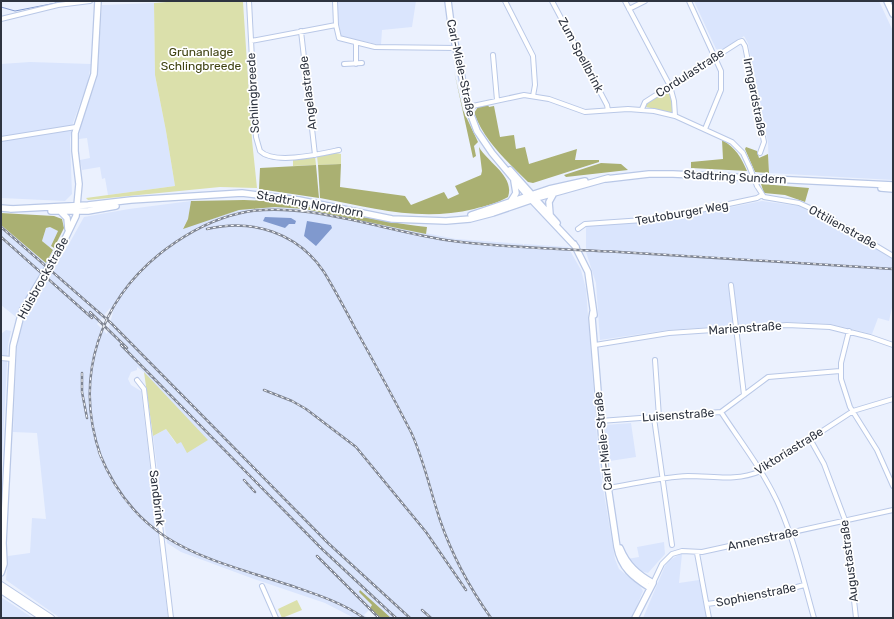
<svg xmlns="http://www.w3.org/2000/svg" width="894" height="619" font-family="Rubik,sans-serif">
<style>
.built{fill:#dae5fd;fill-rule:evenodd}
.green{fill:#dbe0ab}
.forest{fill:#aab072}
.water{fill:#8099ce}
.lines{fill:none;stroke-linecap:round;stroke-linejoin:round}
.stream{stroke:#8099ce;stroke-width:1}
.street-casing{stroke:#b9c8e7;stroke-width:6}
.secondary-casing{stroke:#b9c8e7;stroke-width:8}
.primary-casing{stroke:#b9c8e7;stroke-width:8}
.street{stroke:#fff;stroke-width:4}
.secondary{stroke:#fff;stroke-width:5.5}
.primary{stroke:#fff;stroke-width:6}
.rail-casing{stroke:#808693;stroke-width:2.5}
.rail{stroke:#fff;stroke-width:1;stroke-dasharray:3;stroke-linecap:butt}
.street-bridge-casing{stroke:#b9c8e7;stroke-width:6;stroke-linecap:butt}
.street-bridge{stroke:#fff;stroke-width:4}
.labels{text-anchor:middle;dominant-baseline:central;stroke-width:3.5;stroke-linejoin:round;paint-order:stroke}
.park-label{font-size:12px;fill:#404312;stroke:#fff}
.street-label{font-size:12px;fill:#2e3440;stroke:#fff}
</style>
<rect width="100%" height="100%" fill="#ebf1fe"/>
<path class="built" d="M337,1H416L412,27L382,30L381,45L341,36L338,19Z
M694,1H879L893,31V180L769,173L768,143L748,43L744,36L722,51L716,49Z
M154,3L155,75L166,131L175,186L108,195L105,178L102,179L100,167L82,170L80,160L90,158L87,138L79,139L80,127L97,78L102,5Z
M30,62L91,64L88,81L73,123L70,139L72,194L65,201L1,198V64Z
M191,201L188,219L183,228L239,210L262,207H291L456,239L523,244V249L524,244L568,247L581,270L586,289L599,464L615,559L619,569L640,586L643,591L632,618H391L360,590L359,592L372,606L370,608L381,618H377L369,610L364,615L368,618H354L325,603L257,580L181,552L167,543L153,436L166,429L176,444L144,372L137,367V370L131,372L128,379L131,385L141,391L168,618H60L6,580L8,556L30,553L32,518L46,519L37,433L13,432L17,347L19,334L26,313L52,268L65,251L84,217L129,209ZM110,308L113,312L107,334L97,324Z
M762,201L798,206L842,227L893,259V303L889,321L878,318L872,334L831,324L787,322L668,330L600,340L596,283L586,252V227L590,225L656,222Z
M1,225L46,263L16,317L1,305Z
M50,227L58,231L50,248L42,241L46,228Z
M6,330L11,331L8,345L1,477V334Z
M631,423L636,457L610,461L605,425Z
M664,542L665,554L648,573L640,571L627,559L639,557L637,547Z
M680,554H682L679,583L699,580L707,618H643L665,566L670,560Z
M1,597L33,618H1Z"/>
<path class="green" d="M179,1L243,2L252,140L257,188L220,187L88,200L86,198L175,186L166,131L155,75L154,3Z
M669,89L673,101L672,113L646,107V104Z
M336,153L341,154V164L318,165L317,156Z
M315,156L316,165L293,166V159Z
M144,372L208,440L187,453L181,442L177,444L166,429L153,436Z
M297,600L302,610L282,618L278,609Z"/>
<path class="forest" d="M454,71L463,110L478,142L474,146L476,156L473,158Z
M488,105L489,107L494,106L500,137L514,135L516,149L525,147L529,164L577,149L575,160H599V162L533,183L528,182C506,160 485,142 474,113L478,107Z
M722,140C736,148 741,157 747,171L691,168V162L723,159Z
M479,147C488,163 515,176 508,197C498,203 485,206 474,209C420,222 373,208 320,198L318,165L341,164L340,187L405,196L411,205L444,192L448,199L459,194L455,186L481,175L482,171Z
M746,147L757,151L759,158L768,154L769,173L755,172L745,149Z
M601,163L621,164L628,170L566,177L564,175Z
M316,165L319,198L259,189L260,168Z
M761,184L809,188L805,202L785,195L764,193Z
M244,200C306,201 366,221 427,227L426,234L305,209L275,207L239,210L183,229L188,219L191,201Z
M1,213L54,216L62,219L64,228L54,248L51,246L58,231L50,227L46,228L42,241L53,250L46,263L1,225Z
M360,590L391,618H381L370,608L372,605L359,592Z"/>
<path class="water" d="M265,217L291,218L296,221L295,224H289L285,228L263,221Z
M307,221L331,225L332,228L316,246L304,236Z"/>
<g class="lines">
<path class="stream" d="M1,7L15,11L56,3V1"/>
<g class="street-casing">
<path id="street" d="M249,1L256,137L260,151C274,165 320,154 339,150
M335,1L336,25L339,38L375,47L456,48
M505,1L533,56L535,85L533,96
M552,1L607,105L608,110
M625,1L670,86L674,101L675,116
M689,1L721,71V90L705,129
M629,9L645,1
M1,19L58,5L90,1
M301,31L315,155
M251,41L336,25
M493,55L497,100
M344,64L362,63
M356,64V43
M468,107L524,95L549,99L585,112L628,109L654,111L675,116L732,142L743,153L750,168
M642,109L645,102L739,42L742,41L745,46L764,142L760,153
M1,139L76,127
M757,186L764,197L799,203L823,214L893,256
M578,229L585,224L658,219L757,198L762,195
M731,285L744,395
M849,331L841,363V379L850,407L877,450L893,486
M595,345L669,333L787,325L830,327L870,337L893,345
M1,358L12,359
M655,360L659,417
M137,380L144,389L171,618
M721,412C740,441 762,469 777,501C794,538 803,579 814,618
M654,418L672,545
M600,421L721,412L768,377L840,371
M810,439L824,464L845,520L856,618
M608,488C634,484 661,477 688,476C715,476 734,482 761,471L853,411L893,399
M697,553L709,618
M653,583L662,564L672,554L682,551L702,552L893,510
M262,586L276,618
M707,604L765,596L804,585"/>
</g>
<g class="secondary-casing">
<path id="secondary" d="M448,1L451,24L468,107L477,131L492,153L528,196L576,247
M887,1L893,14
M510,170L557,223
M606,179L649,174H673L893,185
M881,188L893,189
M511,201L516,193L514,181
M1,208L13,209
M11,209L88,205L131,200L242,193L299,200L392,219L446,221L470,219L493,213L540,197L608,178
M51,211H88L116,206
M60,211L67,218L68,229
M550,214L549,202L554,193
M471,215L549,189L585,181
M574,244L588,272L594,315
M593,312L592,318L603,453L617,547C621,568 633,577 650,588
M620,548C627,565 637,574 653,583L635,618
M1,573L4,564L3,543L13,346L22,311L65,239L76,216L79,184L75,151V133L94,74L98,1"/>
</g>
<g class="primary-casing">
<path id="primary" d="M1,585L51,618
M1,590L43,618"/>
</g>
<use href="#street" class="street"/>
<use href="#secondary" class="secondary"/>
<use href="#primary" class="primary"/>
<g class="rail-casing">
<path id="rail" d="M1,227L111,323L328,543L410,618
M207,229C252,218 298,233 324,272C335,290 345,309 355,328C374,362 393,397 411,432C424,460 430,490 440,520C452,555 469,587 491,618
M1,237L92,318
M90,312L127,348
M121,345L322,549L396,618
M82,373V392L87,418
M264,390L292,401L306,409L356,447L426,532L466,590
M99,452C136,545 203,557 289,585C315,594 341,602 364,618
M101,457C73,378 99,299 166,249C189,232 213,219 241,213C304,199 389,233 453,241C508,248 564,249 619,252C711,257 802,263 893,269
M244,480L255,492
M317,556L379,618
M422,610L431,618"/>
</g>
<use href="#rail" class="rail"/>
<g class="street-bridge-casing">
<path id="street-bridge" d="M750,168L757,186"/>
</g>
<use href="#street-bridge" class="street-bridge"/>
</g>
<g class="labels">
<g class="park-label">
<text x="201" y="52">Grünanlage<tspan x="201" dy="14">Schlingbreede</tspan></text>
</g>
<g class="street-label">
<text transform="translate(581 55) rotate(62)">Zum Spellbrink</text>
<text transform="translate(461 68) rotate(78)">Carl-Miele-Straße</text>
<text transform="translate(690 73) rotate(-33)">Cordulastraße</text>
<text transform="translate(253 93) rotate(-93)">Schlingbreede</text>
<text transform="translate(308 93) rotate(-97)">Angelastraße</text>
<text transform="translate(755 97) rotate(79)">Irmgardstraße</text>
<text transform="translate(735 177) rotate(3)">Stadtring Sundern</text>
<text transform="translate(310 204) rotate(10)">Stadtring Nordhorn</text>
<text transform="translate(682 213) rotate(-10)">Teutoburger Weg</text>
<text transform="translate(843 227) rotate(29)">Ottilienstraße</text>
<text transform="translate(43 278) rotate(-61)">Hülsbrockstraße</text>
<text transform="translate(745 328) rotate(-4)">Marienstraße</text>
<text transform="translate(678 415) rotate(-4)">Luisenstraße</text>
<text transform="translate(603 441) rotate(-96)">Carl-Miele-Straße</text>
<text transform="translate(789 451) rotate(-32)">Viktoriastraße</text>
<text transform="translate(157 498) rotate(83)">Sandbrink</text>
<text transform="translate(763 539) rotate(-12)">Annenstraße</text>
<text transform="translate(849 561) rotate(-97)">Augustastraße</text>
<text transform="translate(756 595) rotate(-11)">Sophienstraße</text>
</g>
</g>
<rect width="894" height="619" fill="none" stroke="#2e3440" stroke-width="4"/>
</svg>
